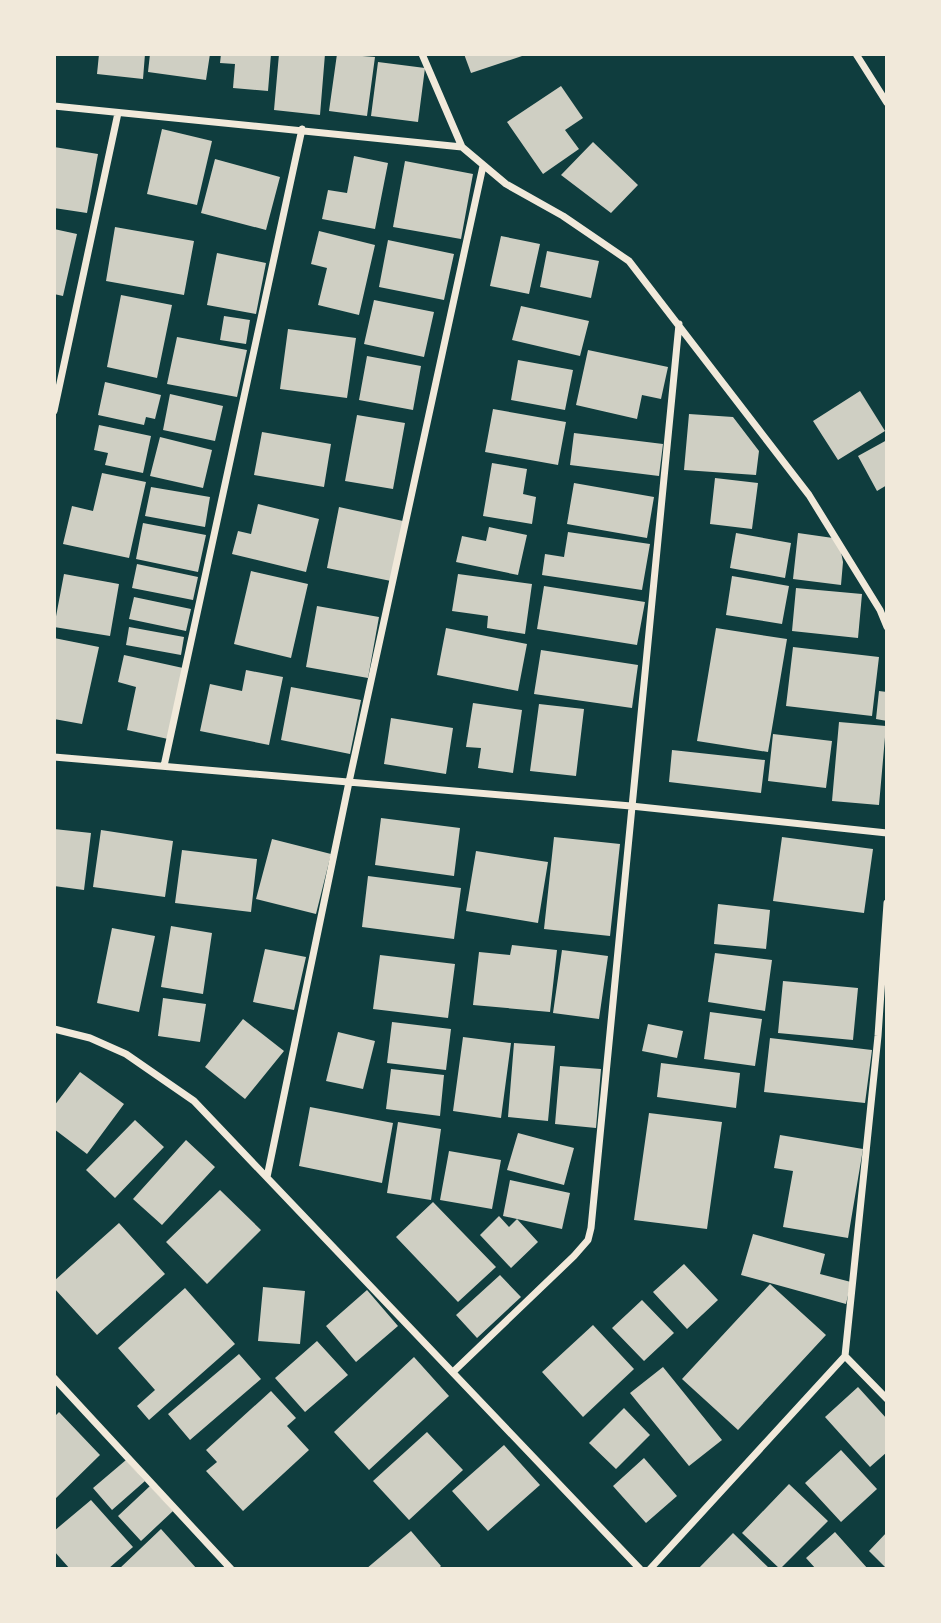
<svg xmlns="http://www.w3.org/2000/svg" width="941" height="1623" font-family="Barlow,sans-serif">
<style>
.building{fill:#cfcfc3}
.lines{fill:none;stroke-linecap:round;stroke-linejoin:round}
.minor{stroke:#f1e9da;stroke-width:7}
</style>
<rect width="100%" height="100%" fill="#0f3d3e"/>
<path class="building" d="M99,54H145L143,79L97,74Z
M150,54H210L206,80L148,72Z
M221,54H271L268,91L233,88L235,64L220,63Z
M279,54H325L320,115L274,110Z
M337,54L375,57L367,116L329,111Z
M464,54H525V55L471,73Z
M378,62L425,68L418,122L371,116Z
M561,86L583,118L565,130L579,149L543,174L507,122Z
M162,129L212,141L197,205L147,194Z
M593,142L638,185L611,213L561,175Z
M54,147L98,154L87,213L54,208Z
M354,156L388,163L375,229L322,219L328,190L347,193Z
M215,159L280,177L266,230L201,213Z
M405,161L473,174L461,239L393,227Z
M115,227L194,241L184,295L106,281Z
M54,229L77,234L63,296L54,294Z
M319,231L375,245L359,315L318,305L327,268L311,264Z
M501,236L540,244L529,294L490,286Z
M388,240L454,254L444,300L379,287Z
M547,251L599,261L591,298L540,287Z
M217,253L266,263L256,314L207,305Z
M121,295L172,305L157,378L107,367Z
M374,300L434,312L424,357L364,344Z
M521,306L589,321L580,356L512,340Z
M224,316L250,320L246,344L220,340Z
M288,329L356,338L347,398L280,389Z
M177,337L247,350L237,397L167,384Z
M588,350L668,367L661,399L642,395L637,419L576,405Z
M367,356L421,366L413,410L359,400Z
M518,360L573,370L565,410L511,400Z
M105,382L161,395L155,419L146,417L144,425L98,415Z
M860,391L885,431L838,460L813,421Z
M170,394L223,406L215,441L163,430Z
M493,409L566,422L558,465L485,452Z
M689,414L733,417L759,451L756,475L684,470Z
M357,415L405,423L393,489L345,481Z
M99,425L151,436L143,473L105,465L108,453L94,450Z
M262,432L331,444L324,487L254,475Z
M574,433L663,444L659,476L570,465Z
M160,437L212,450L203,488L150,476Z
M887,440V485L877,491L858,456Z
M492,463L527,469L523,494L536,497L532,524L483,516Z
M102,473L146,482L129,558L63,544L72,506L93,511Z
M715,478L758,483L752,529L710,524Z
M574,483L654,497L647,538L567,524Z
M151,487L210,497L205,527L145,516Z
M258,504L319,519L306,572L232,554L238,531L251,534Z
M339,507L403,521L391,581L327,568Z
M143,523L206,535L198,572L136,559Z
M489,527L527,535L518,575L456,562L462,536L486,541Z
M568,532L650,544L642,590L542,575L545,554L564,557Z
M736,533L791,543L785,578L730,568Z
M798,533L833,538L840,547L843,562L841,585L793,579Z
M137,564L198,577L193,600L132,588Z
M251,571L308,584L291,658L234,644Z
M64,574L119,584L110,636L54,627Z
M458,574L532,584L525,634L487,628L488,616L452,611Z
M732,576L789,586L782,624L726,615Z
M544,586L645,602L637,645L537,629Z
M796,588L862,594L858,638L792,631Z
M134,597L191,609L186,631L129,619Z
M317,606L379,617L368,678L306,667Z
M129,627L184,637L181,655L126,645Z
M446,628L527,644L518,691L437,675Z
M716,628L787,639L768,752L697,741Z
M54,638L99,647L82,724L54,719Z
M793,647L879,657L872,716L786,706Z
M541,650L638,665L632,708L534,694Z
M124,655L183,668L168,739L127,730L136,687L118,682Z
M246,670L283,677L269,745L200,731L210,684L242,691Z
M291,687L361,700L350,754L281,740Z
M879,691L887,692V721L876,719Z
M473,703L522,710L513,773L478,768L481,748L466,747Z
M539,704L584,709L576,776L530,771Z
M391,718L453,728L446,774L384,764Z
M839,722L886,726L879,805L832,801Z
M773,734L832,741L826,788L768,781Z
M672,750L765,760L761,793L669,782Z
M381,818L460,828L454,876L375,865Z
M54,829L91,833L84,890L54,886Z
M101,830L173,841L165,897L93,887Z
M554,837L620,844L610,936L544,929Z
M782,837L873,849L864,913L773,901Z
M272,839L331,854L316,914L256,899Z
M182,850L257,859L251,912L175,903Z
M476,851L548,862L538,923L466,911Z
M368,876L461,888L454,939L362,927Z
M718,904L770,910L766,949L714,944Z
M171,926L212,933L203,994L161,987Z
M112,928L155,936L139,1012L97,1003Z
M512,945L557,950L550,1012L473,1005L479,952L510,955Z
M265,949L306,957L294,1010L253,1002Z
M562,950L608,956L599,1019L553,1013Z
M715,953L772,960L765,1011L708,1002Z
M380,955L455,964L448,1018L373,1009Z
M783,981L858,988L853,1040L778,1033Z
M163,998L206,1004L200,1042L158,1036Z
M710,1012L762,1019L755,1066L704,1059Z
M243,1019L284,1051L245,1099L205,1067Z
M392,1022L451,1029L446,1070L387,1063Z
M648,1024L683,1031L677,1058L642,1051Z
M338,1032L375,1041L363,1089L326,1081Z
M463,1037L511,1043L501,1118L453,1111Z
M770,1038L872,1050L865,1103L764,1092Z
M514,1043L555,1046L548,1121L508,1117Z
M661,1063L740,1073L736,1108L657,1097Z
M560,1066L601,1069L596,1128L555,1124Z
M391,1069L444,1075L440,1116L386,1109Z
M80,1072L124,1104L87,1154L54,1129V1106Z
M310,1107L393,1123L382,1183L299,1166Z
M649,1113L722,1122L707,1229L634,1220Z
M135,1120L164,1147L115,1198L86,1170Z
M398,1122L441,1129L431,1200L387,1193Z
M518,1133L574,1148L564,1185L507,1170Z
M780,1135L863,1149L848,1238L783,1227L793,1171L774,1168Z
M186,1140L215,1167L162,1225L133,1199Z
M449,1151L501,1160L492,1209L440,1200Z
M510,1180L570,1193L562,1229L503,1216Z
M220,1190L261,1230L207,1284L166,1242Z
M433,1202L496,1267L458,1302L396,1237Z
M499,1216L509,1227L517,1219L538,1242L511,1268L480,1235Z
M119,1223L165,1274L97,1335L54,1288V1281Z
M753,1234L825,1254L820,1274L851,1282L846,1304L741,1275Z
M684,1264L718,1300L687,1329L653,1292Z
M500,1275L521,1297L477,1338L456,1315Z
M770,1284L826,1335L738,1430L682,1379Z
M263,1287L305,1291L300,1344L258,1341Z
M185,1288L235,1344L149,1420L137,1406L155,1390L118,1348Z
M367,1290L398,1326L356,1362L326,1326Z
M642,1300L674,1333L644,1361L612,1328Z
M593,1325L634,1369L583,1417L542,1372Z
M317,1341L348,1375L305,1412L275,1378Z
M239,1354L261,1379L190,1440L168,1414Z
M414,1357L449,1396L369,1470L334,1432Z
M663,1367L722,1440L689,1466L630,1393Z
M858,1387L887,1419V1452L870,1467L825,1417Z
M271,1391L296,1418L287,1426L309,1450L243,1511L206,1471L217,1462L206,1450Z
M624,1408L650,1435L616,1469L589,1443Z
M59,1412L100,1455L54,1500V1417Z
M427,1432L463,1470L409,1520L373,1481Z
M504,1445L540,1485L488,1531L452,1491Z
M841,1450L877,1489L841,1522L805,1483Z
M644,1458L677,1496L646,1523L613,1486Z
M126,1460L145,1481L112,1510L93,1488Z
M789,1484L828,1521L780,1569L742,1533Z
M150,1486L173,1511L141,1541L118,1516Z
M91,1500L133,1547L108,1569H70L54,1551V1531Z
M161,1529L197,1569H119Z
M411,1531L441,1566L438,1569H366Z
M835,1532L868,1569H816L806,1558Z
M887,1532V1569L869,1551Z
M733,1533L770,1569H698Z"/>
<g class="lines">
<path class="minor" d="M422,54L462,147L506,184L563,216L629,261L809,495L880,610L887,627
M856,54L887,103
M54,106L462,147
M54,411L118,113
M54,757L631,806L887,833
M164,766L302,129
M54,1029L90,1038L126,1054L194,1101L640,1569
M267,1177L349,782L483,166
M845,1356L887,1399
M453,1372L574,1256L588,1240L591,1228L679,324
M54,1378L231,1569
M650,1569L845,1356L878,1036L887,903"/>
</g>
<rect width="941" height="1623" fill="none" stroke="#f1e9da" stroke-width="112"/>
</svg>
